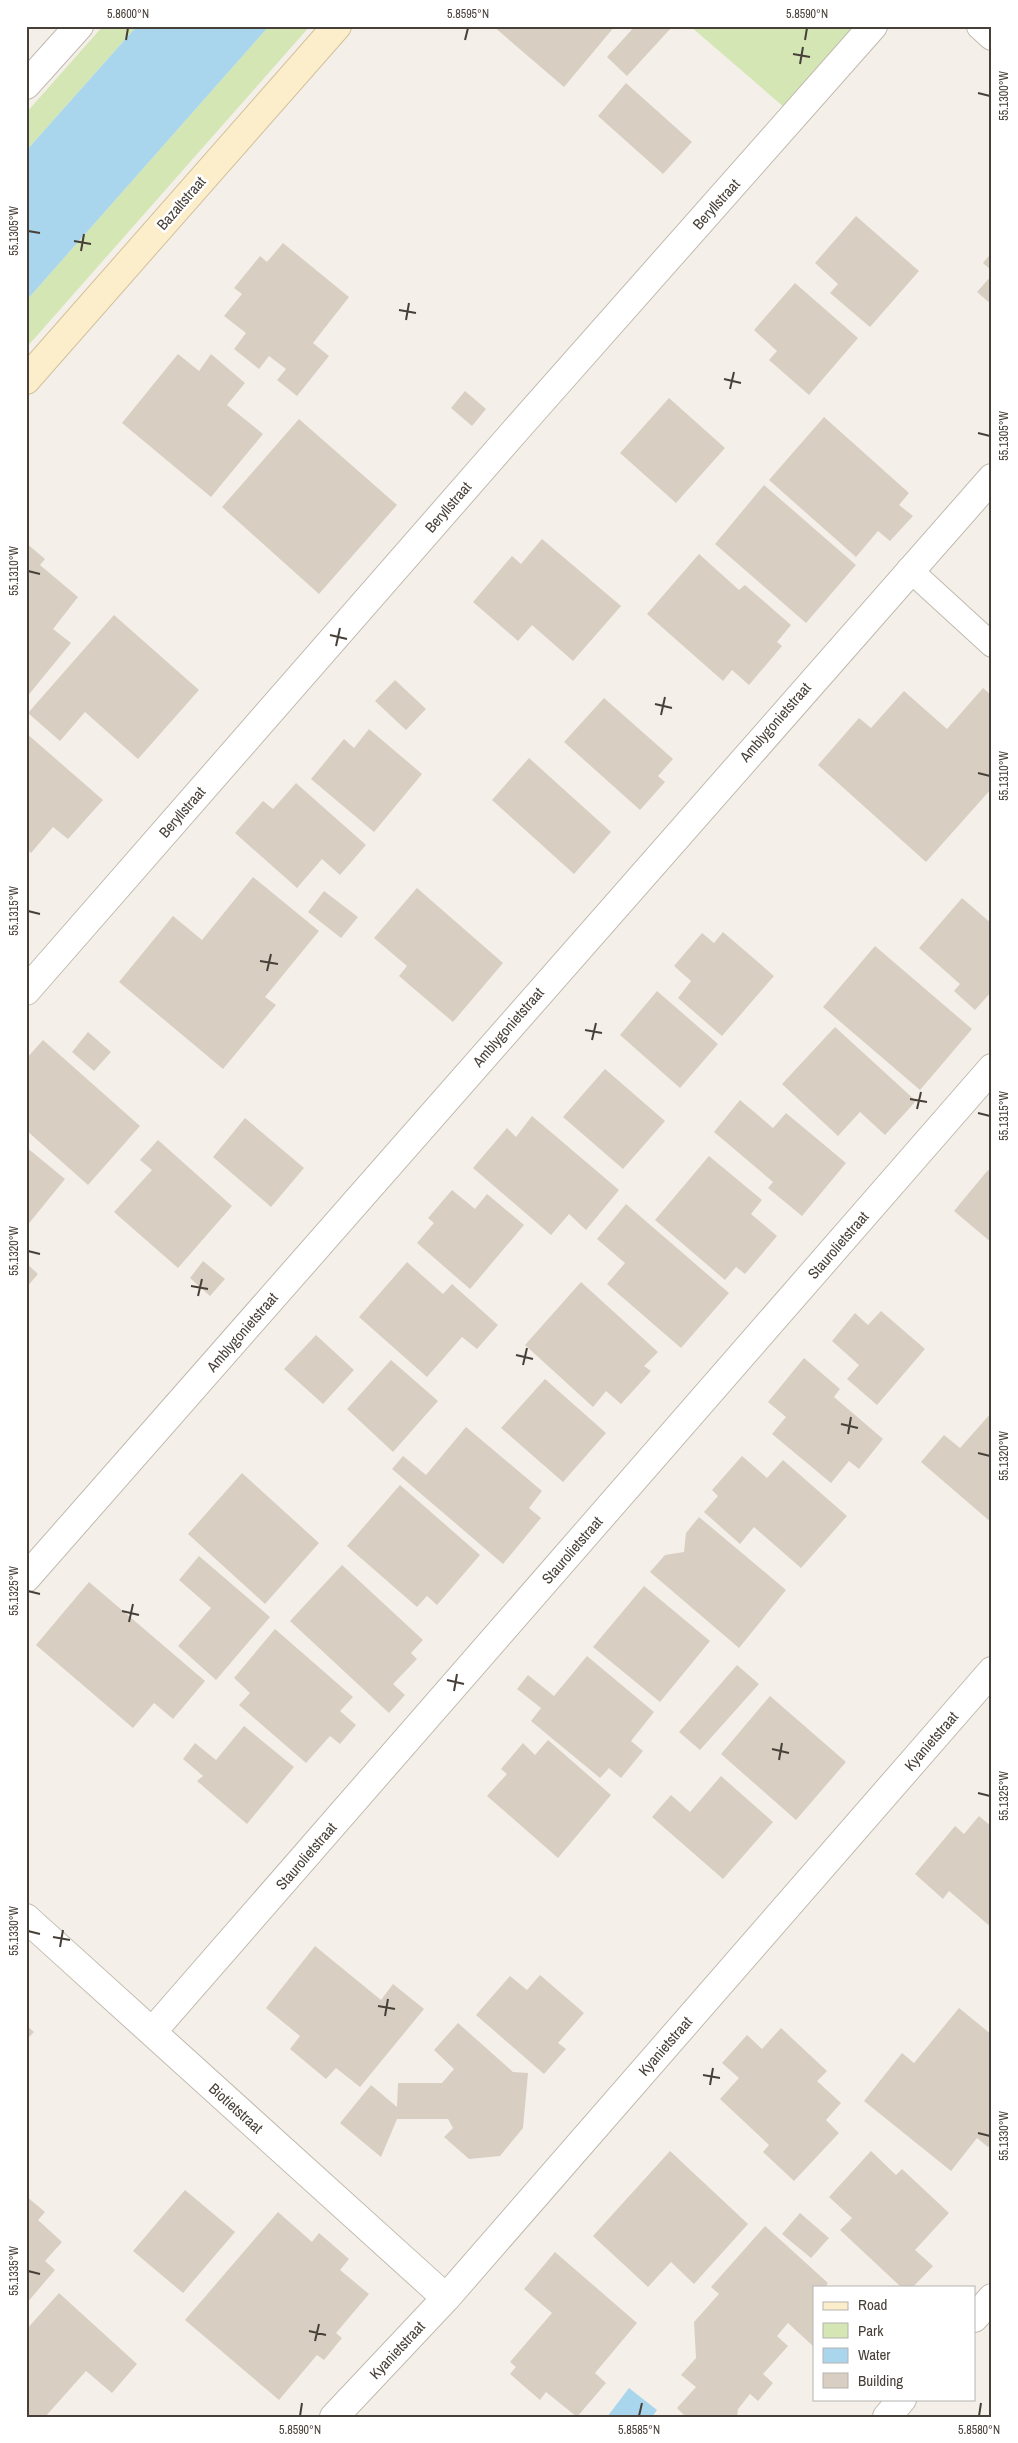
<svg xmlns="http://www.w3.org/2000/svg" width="1018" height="2443" font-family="'Archivo Narrow',sans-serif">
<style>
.green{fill:#d3e6b4}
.water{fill:#a9d6ed}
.building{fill:#d8cec2}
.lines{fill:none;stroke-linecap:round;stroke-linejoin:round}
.lane-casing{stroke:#c2baaf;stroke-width:26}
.street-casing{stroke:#c2baaf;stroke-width:30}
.secondary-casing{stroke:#d1c09b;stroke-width:30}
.lane{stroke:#fff;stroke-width:24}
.street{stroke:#fff;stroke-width:28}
.secondary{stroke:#fcedcb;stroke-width:28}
.ticks{fill:none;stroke:#474038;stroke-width:2}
.labels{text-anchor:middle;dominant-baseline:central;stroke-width:5;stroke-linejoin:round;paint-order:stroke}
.street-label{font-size:15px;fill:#474038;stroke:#fff}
.neatline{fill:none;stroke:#474038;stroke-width:2}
.ticks-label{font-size:12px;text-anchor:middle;fill:#474038}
</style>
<rect width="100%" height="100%" fill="#f4f0e9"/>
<path class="green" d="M103,26H137L26,151V113Z
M269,26H310L26,348V301Z
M690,26H857L785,108Z"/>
<path class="water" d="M137,26H269L26,301V151Z
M629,2388L657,2410L652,2417H607Z"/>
<path class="building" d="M493,26H615L564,87Z
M635,26H668L671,28L627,76L607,57Z
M626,83L692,142L663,174L598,116Z
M856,216L919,271L870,327L830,293L838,284L815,263Z
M283,243L349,297L313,343L329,356L297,396L277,380L286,369L269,356L259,369L234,349L246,333L224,316L242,294L234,288L260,256L267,262Z
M992,252V271L983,263Z
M992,275V305L977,292Z
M795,283L858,338L809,395L769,360L777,351L754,330Z
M178,354L199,371L211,354L245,383L227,405L263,434L211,497L122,423Z
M465,391L486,409L472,426L451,408Z
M669,398L725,448L676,503L620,453Z
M824,417L909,493L899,505L913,516L890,541L878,531L856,557L769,480Z
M299,419L397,505L319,594L222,507Z
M764,485L856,565L806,623L715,544Z
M542,539L621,606L573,661L532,625L518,641L473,602L512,556L521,564Z
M26,543L45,559L40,565L78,597L53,629L71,643L26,698Z
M699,554L739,590L745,585L791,625L777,642L782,646L749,685L732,670L723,681L647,614Z
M114,615L199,690L138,759L85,712L60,741L28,713Z
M395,680L426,709L406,730L375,701Z
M983,688L992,696V788L926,862L818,765L859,718L871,728L904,691L947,729Z
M604,698L673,759L658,776L665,782L640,810L564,742Z
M369,729L422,774L374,832L311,779L344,739L354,748Z
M26,733L103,800L68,839L53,827L31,853L26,848Z
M529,758L611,832L574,874L492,800Z
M296,783L366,845L340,875L322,859L297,888L235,833L263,801L273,809Z
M253,877L319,931L265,997L276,1005L223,1069L119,982L173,916L202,940Z
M417,888L503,963L453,1022L399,976L407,966L374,938Z
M324,891L358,917L341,938L308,912Z
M962,898L992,924V991L975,1010L954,991L960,984L919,948Z
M723,932L774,976L722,1036L678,998L691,981L674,966L702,933L714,943Z
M875,946L972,1029L920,1090L823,1007Z
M657,991L718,1044L680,1088L620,1035Z
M835,1027L916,1101L885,1135L860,1112L838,1136L782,1084Z
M88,1032L111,1052L94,1071L72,1052Z
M43,1040L140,1126L88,1185L26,1130V1059Z
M605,1069L665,1121L623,1169L563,1117Z
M740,1100L773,1128L786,1113L846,1163L802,1216L768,1188L773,1182L714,1132Z
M532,1116L619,1190L586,1230L569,1214L551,1235L473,1168L507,1128L516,1137Z
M245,1118L304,1168L271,1207L213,1157Z
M158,1140L232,1206L178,1268L114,1212L152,1170L140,1160Z
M26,1147L65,1179L26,1227Z
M709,1156L762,1200L751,1214L777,1236L745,1274L736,1267L725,1280L655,1220Z
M988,1170L992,1173V1243L954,1211Z
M452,1190L475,1209L487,1194L524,1225L470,1289L417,1243L434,1223L428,1218Z
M626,1204L729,1293L681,1348L607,1284L625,1263L597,1239Z
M203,1261L225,1279L210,1296L190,1278Z
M407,1262L443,1294L452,1284L498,1325L477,1349L462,1337L427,1377L359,1317Z
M26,1263L38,1274L26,1288Z
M581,1282L658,1352L644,1366L651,1371L621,1404L606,1391L593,1407L525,1345Z
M881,1311L925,1349L877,1405L847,1379L859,1365L832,1341L855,1313L868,1325Z
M316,1335L354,1370L323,1404L284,1369Z
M804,1358L840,1389L834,1397L883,1439L859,1469L849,1461L831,1483L772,1434L786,1417L768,1402Z
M391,1360L438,1401L393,1452L347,1409Z
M545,1379L606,1433L563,1482L501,1428Z
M992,1412V1523L921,1462L944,1435L960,1448Z
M466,1427L542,1491L529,1508L541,1518L503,1564L392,1469L403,1456L426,1475Z
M742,1456L767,1478L783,1460L847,1516L801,1568L754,1527L740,1544L704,1512L718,1496L712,1490Z
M242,1473L319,1543L265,1604L188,1534Z
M400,1485L480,1555L437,1605L427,1596L417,1607L347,1546Z
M699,1517L786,1590L739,1648L650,1572L665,1555L684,1552L686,1533Z
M199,1556L270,1617L216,1680L178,1646L211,1608L179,1580Z
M342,1565L423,1640L411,1653L417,1659L393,1684L405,1695L389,1713L290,1621Z
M89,1582L205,1681L173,1719L154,1703L133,1728L36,1645Z
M644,1586L710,1641L660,1702L593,1647Z
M275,1629L353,1697L340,1711L356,1725L340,1744L330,1736L306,1763L239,1705L250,1693L234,1678Z
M587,1656L654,1712L631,1741L643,1751L621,1778L609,1768L600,1778L531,1721L541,1708L517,1689L528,1675L554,1696Z
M737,1665L759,1684L700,1750L679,1732Z
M770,1696L846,1762L796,1820L721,1754Z
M244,1726L294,1767L247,1824L197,1781L203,1776L183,1759L195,1743L216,1760Z
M548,1740L611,1795L558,1858L487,1796L507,1774L501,1769L523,1743L535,1755Z
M721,1776L773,1822L723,1879L652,1817L671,1795L690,1812Z
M979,1816L992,1827V1928L949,1891L943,1899L915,1874L955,1826L964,1834Z
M315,1946L381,2000L393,1984L424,2009L360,2087L336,2068L326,2079L290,2049L300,2036L266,2008Z
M540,1975L584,2013L558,2043L566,2049L544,2074L476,2015L510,1976L527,1990Z
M959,2008L992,2035V2142L988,2147L977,2138L951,2171L864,2101L902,2053L914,2063Z
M458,2023L513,2072L528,2073L523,2128L500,2156L469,2159L444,2137L453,2128L448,2119H397L381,2157L340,2123L371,2085L397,2107L398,2083H442L454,2069L434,2050Z
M26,2025L34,2032L26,2040Z
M781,2028L827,2071L817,2081L841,2103L826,2120L839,2133L794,2181L763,2152L769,2145L720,2099L739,2078L722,2063L747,2035L762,2049Z
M670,2151L748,2224L694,2284L671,2262L648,2287L593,2236Z
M871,2151L896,2175L902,2169L949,2213L915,2250L933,2266L913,2287H901L840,2230L852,2218L829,2197Z
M185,2190L235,2232L183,2293L133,2251Z
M26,2196L45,2212L38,2220L62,2242L45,2261L55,2270L26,2304Z
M278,2212L312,2242L319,2233L349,2259L340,2270L369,2294L336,2333L342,2338L324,2360L317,2355L279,2400L185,2320Z
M800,2213L829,2238L811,2258L782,2234Z
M765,2226L828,2283L825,2287H814V2347L788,2323L777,2336L788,2346L763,2374L773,2383L758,2401L750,2394L738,2409L737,2417H686L677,2408L696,2387L681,2375L696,2358L694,2322L719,2294L711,2287Z
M555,2252L637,2323L595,2373L606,2383L577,2417L546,2392L540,2400L510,2374L516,2367L510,2362L552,2313L524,2289Z
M59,2293L137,2364L112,2393L86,2371L45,2417H26V2330Z"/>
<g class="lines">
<g class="lane-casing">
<path id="lane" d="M909,569L992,645"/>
</g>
<g class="street-casing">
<path id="street" d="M981,26L992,36
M26,85L79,26
M26,991L515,431L873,26
M26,1578L992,478
M26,1918L446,2298
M152,2032L992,1068
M974,2318L992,2298
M334,2417L446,2298L992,1671
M887,2417L902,2399"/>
</g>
<g class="secondary-casing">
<path id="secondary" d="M26,380L337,26"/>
</g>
<use href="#lane" class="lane"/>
<use href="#street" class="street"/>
<use href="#secondary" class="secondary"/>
</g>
<path class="ticks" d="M126,40L128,28M465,40L468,28M805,40L807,28M793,54L810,57M800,64L803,47M978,93L990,96M28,231L40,233M74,241L91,244M81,251L84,234M399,310L416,313M406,320L409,303M724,379L741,383M730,389L734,372M978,433L990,436M28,571L40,574M330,635L347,639M336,646L340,628M655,704L672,708M661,715L665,697M978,773L990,776M28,911L40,914M260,961L278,964M267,971L271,954M585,1030L602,1033M592,1040L596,1023M910,1099L927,1102M917,1109L921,1092M978,1113L990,1116M28,1251L40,1254M191,1286L208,1289M198,1296L202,1279M516,1355L533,1359M523,1365L527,1348M841,1424L858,1428M848,1434L851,1417M978,1453L990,1456M28,1591L40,1594M122,1611L139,1615M129,1622L133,1604M447,1680L464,1684M454,1691L457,1674M772,1749L789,1753M779,1760L782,1743M978,1793L990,1796M28,1931L40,1934M53,1937L70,1940M60,1947L63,1930M378,2006L395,2009M385,2016L388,1999M703,2075L720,2078M710,2085L713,2068M978,2133L990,2136M28,2271L40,2274M309,2331L326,2335M315,2341L319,2324M300,2416L302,2403M639,2416L642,2403M979,2416L981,2403"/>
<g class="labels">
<g class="street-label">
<text transform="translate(181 203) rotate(-49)">Bazaltstraat</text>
<text transform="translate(716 204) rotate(-48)">Beryllstraat</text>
<text transform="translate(448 507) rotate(-49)">Beryllstraat</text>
<text transform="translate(775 722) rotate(-49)">Amblygonietstraat</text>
<text transform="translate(182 812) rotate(-49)">Beryllstraat</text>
<text transform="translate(508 1027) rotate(-49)">Amblygonietstraat</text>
<text transform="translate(838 1245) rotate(-49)">Staurolietstraat</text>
<text transform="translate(242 1332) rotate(-49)">Amblygonietstraat</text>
<text transform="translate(572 1550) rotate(-49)">Staurolietstraat</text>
<text transform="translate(931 1741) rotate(-49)">Kyanietstraat</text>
<text transform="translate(306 1856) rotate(-49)">Staurolietstraat</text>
<text transform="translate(665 2046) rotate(-49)">Kyanietstraat</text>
<text transform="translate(236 2108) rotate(42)">Biotietstraat</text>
<text transform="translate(397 2350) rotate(-47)">Kyanietstraat</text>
</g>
</g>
<rect width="1018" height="2443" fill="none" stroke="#ffffff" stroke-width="55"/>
<rect x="813" y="2286" width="162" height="115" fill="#ffffff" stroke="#b5b3af"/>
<rect x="823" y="2302" width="25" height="8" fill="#fcedcb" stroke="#b5b3af"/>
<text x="858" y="2310" font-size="15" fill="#474038">Road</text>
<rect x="823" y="2323" width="25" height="15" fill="#d3e6b4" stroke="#b5b3af"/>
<text x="858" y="2336" font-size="15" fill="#474038">Park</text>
<rect x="823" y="2348" width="25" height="15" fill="#a9d6ed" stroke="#b5b3af"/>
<text x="858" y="2360" font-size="15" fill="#474038">Water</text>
<rect x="823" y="2373" width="25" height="15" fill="#d8cec2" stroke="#b5b3af"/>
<text x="858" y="2386" font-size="15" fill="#474038">Building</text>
<rect x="28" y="28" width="962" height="2388" class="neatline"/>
<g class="ticks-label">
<text x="128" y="18">5.8600°N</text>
<text x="468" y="18">5.8595°N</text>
<text x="807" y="18">5.8590°N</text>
<text transform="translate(1004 96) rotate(-90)" y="4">55.1300°W</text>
<text transform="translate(14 231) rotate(-90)" y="4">55.1305°W</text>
<text transform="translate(1004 436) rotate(-90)" y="4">55.1305°W</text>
<text transform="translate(14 571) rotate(-90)" y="4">55.1310°W</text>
<text transform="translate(1004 776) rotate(-90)" y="4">55.1310°W</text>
<text transform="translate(14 911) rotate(-90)" y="4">55.1315°W</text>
<text transform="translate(1004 1116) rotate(-90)" y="4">55.1315°W</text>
<text transform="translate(14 1251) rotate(-90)" y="4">55.1320°W</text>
<text transform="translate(1004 1456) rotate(-90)" y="4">55.1320°W</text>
<text transform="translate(14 1591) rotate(-90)" y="4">55.1325°W</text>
<text transform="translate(1004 1796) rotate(-90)" y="4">55.1325°W</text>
<text transform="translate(14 1931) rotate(-90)" y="4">55.1330°W</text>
<text transform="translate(1004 2136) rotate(-90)" y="4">55.1330°W</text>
<text transform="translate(14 2271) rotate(-90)" y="4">55.1335°W</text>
<text x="300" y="2434">5.8590°N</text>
<text x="639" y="2434">5.8585°N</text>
<text x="979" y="2434">5.8580°N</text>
</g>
</svg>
